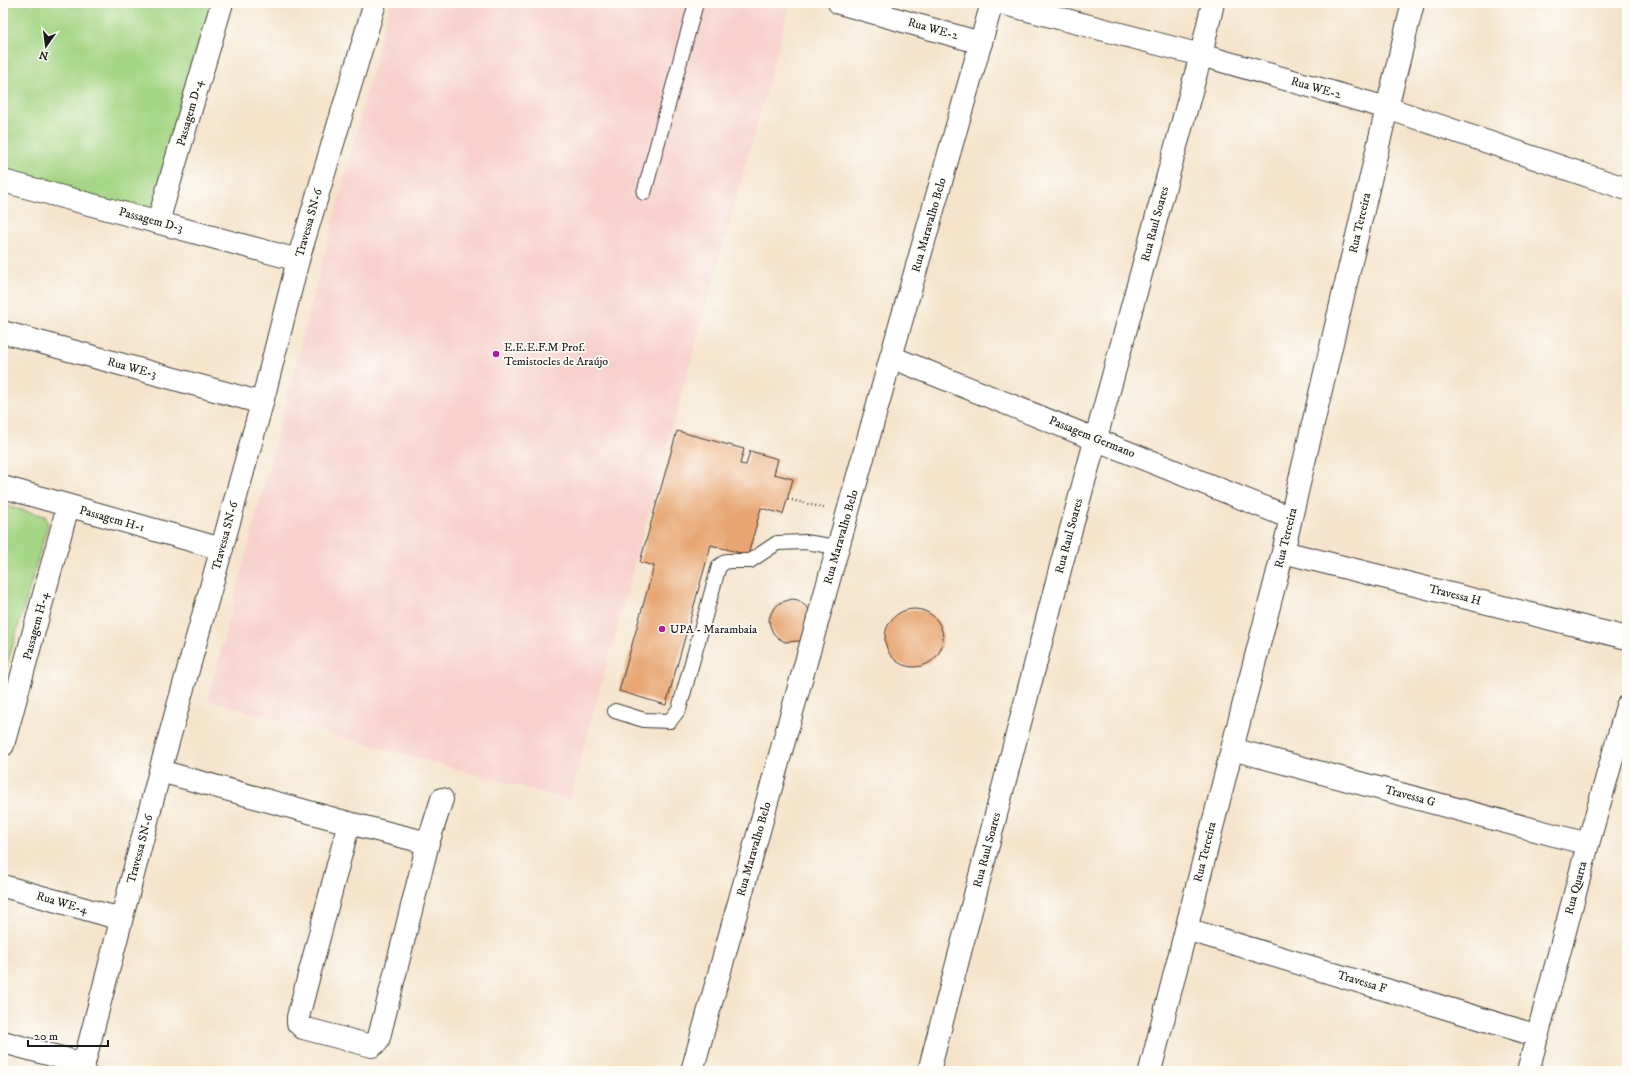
<svg xmlns="http://www.w3.org/2000/svg" width="1630" height="1074" font-family="'IM FELL DW Pica',serif">
<style>
.built{fill:#f7d0cb}
.green{fill:#a5d685;stroke:#607950}
.building{fill:#e8a571}
.lines{fill:none;stroke-linecap:round;stroke-linejoin:round}
.service-casing{stroke:#3d3a36;stroke-width:16}
.minor-casing{stroke:#3d3a36;stroke-width:24}
.tertiary-casing{stroke:#3d3a36;stroke-width:24}
.path{stroke:#3d3a36;stroke-width:2.5;stroke-dasharray:1 3;stroke-linecap:butt}
.service{stroke:#fff;stroke-width:14}
.minor{stroke:#fff;stroke-width:22}
.tertiary{stroke:#fff;stroke-width:22}
.poi-dot{fill:#b5179e;stroke:#fdfcf7;stroke-width:1.5}
.labels{text-anchor:middle;dominant-baseline:central;stroke-width:3.5;stroke-linejoin:round;paint-order:stroke}
.street-label{font-size:12px;fill:#1c1c1c;stroke:#fdfcf7}
.poi-label{font-size:12px;fill:#1c1c1c;stroke:#fdfcf7;text-anchor:start}
</style>
<rect width="100%" height="100%" fill="#fdfcf7"/>
<filter id="ink" filterUnits="userSpaceOnUse"><feTurbulence type="fractalNoise" baseFrequency=".025" numOctaves="2"/><feDisplacementMap in="SourceGraphic" scale="8" xChannelSelector="R" yChannelSelector="G"/><feConvolveMatrix kernelMatrix="1 2 1 2 8 2 1 2 1" color-interpolation-filters="sRGB"/></filter>
<filter id="wash" filterUnits="userSpaceOnUse"><feTurbulence type="fractalNoise" baseFrequency=".012" numOctaves="4" result="noise"/><feDisplacementMap in="SourceGraphic" scale="16" xChannelSelector="R" yChannelSelector="G"/><feGaussianBlur stdDeviation="0.9" result="paint"/><feColorMatrix in="noise" values="0 0 0 0 0 0 0 0 0 0 0 0 0 0 0 0 0 1.4 0 .05"/><feComposite in="paint" operator="in"/></filter>
<g filter="url(#wash)">
<rect width="100%" height="100%" fill="#f5e4cb"/>
<path class="built" d="M390,3H770L789,8L569,800L208,700Z"/>
<path class="green" d="M3,3H222L158,222L3,181Z
M3,505L45,516L48,524L3,679Z"/>
<g id="blocks">
<path class="building" d="M677,431L744,449L740,464L746,465L750,451L778,459L774,474L793,479L783,514L761,508L748,555L711,545L666,705L619,691L654,566L640,562Z
M792,599L798,600L809,609L806,637L799,641L785,642L778,638L773,633L770,626L769,620L771,613L779,603Z
M885 638a29 29 0 1 1 58 0a29 29 0 1 1-58 0Z"/>
</g>
</g>
<g filter="url(#ink)">
<use href="#blocks" fill-opacity="0" stroke="#3d3a36" stroke-width="1"/>
<g class="lines">
<g class="service-casing">
<path id="service" d="M644,193L696,3
M615,711L644,720L670,721L679,709L719,566L727,561H750L777,543L805,542L838,547"/>
</g>
<g class="minor-casing">
<path id="minor" d="M839,3L981,43
M1001,3L1201,55L1387,108L1627,189
M3,181L298,260
M158,222L222,3
M3,332L262,403
M891,357L1291,518
M3,487L222,549
M1283,552L1627,638
M3,745L68,506
M1232,749L1588,844
M160,771L349,823L428,843
M349,823L298,1017V1023L303,1028L372,1046L378,1041L428,843L442,799
M3,886L121,919
M1186,929L1538,1036
M3,1042L84,1064
M82,1071L160,771L262,403L298,260L375,3
M929,1071L1062,562L1201,55L1213,3
M1150,1071L1232,749L1283,552L1387,108L1413,3
M1528,1071L1588,844L1627,706"/>
</g>
<g class="tertiary-casing">
<path id="tertiary" d="M692,1071L891,357L992,3"/>
</g>
<path class="path" d="M788,499L824,508"/>
<use href="#service" class="service"/>
<use href="#minor" class="minor"/>
<use href="#tertiary" class="tertiary"/>
</g>
</g>
<g class="poi-dot">
<circle cx="496" cy="354" r="4"/>
<circle cx="662" cy="629" r="4"/>
</g>
<g class="labels">
<g class="street-label">
<text transform="translate(933 29) rotate(16)">Rua WE-2</text>
<text transform="translate(1316 88) rotate(16)">Rua WE-2</text>
<text transform="translate(190 113) rotate(-74)">Passagem D-4</text>
<text transform="translate(151 220) rotate(15)">Passagem D-3</text>
<text transform="translate(309 223) rotate(-74)">Travessa SN-6</text>
<text transform="translate(1360 223) rotate(-77)">Rua Terceira</text>
<text transform="translate(1155 224) rotate(-75)">Rua Raul Soares</text>
<text transform="translate(929 225) rotate(-74)">Rua Maravalho Belo</text>
<text transform="translate(132 368) rotate(15)">Rua WE-3</text>
<text transform="translate(1092 437) rotate(22)">Passagem Germano</text>
<text transform="translate(112 519) rotate(16)">Passagem H-1</text>
<text transform="translate(225 536) rotate(-75)">Travessa SN-6</text>
<text transform="translate(1069 536) rotate(-75)">Rua Raul Soares</text>
<text transform="translate(841 537) rotate(-74)">Rua Maravalho Belo</text>
<text transform="translate(1286 538) rotate(-76)">Rua Terceira</text>
<text transform="translate(1455 595) rotate(14)">Travessa H</text>
<text transform="translate(36 626) rotate(-75)">Passagem H-4</text>
<text transform="translate(1410 796) rotate(15)">Travessa G</text>
<text transform="translate(140 849) rotate(-75)">Travessa SN-6</text>
<text transform="translate(754 849) rotate(-74)">Rua Maravalho Belo</text>
<text transform="translate(987 850) rotate(-75)">Rua Raul Soares</text>
<text transform="translate(1205 852) rotate(-76)">Rua Terceira</text>
<text transform="translate(1576 888) rotate(-75)">Rua Quarta</text>
<text transform="translate(62 903) rotate(16)">Rua WE-4</text>
<text transform="translate(1362 982) rotate(17)">Travessa F</text>
</g>
<g class="poi-label">
<text x="504" y="347">E.E.E.F.M Prof.<tspan x="504" dy="14">Temistocles de Araújo</tspan></text>
<text x="670" y="629">UPA - Marambaia</text>
</g>
</g>
<rect width="1630" height="1074" fill="none" stroke="#fdfcf7" stroke-width="16"/>
<g transform="translate(46 46) rotate(194)" stroke="#fdfcf7" stroke-width="3" paint-order="stroke">
<path d="M0-3L7 15L0 10L-7 15Z" fill="#1c1c1c"/>
<text y="-6" font-size="11" font-weight="bold" text-anchor="middle" fill="#1c1c1c">N</text>
</g>
<path d="M28 1040v6h80v-6" fill="none" stroke="#1c1c1c" stroke-width="2"/>
<text x="34" y="1040" font-size="12" fill="#1c1c1c" stroke="#fdfcf7" stroke-width="3" paint-order="stroke">20 m</text>
</svg>
